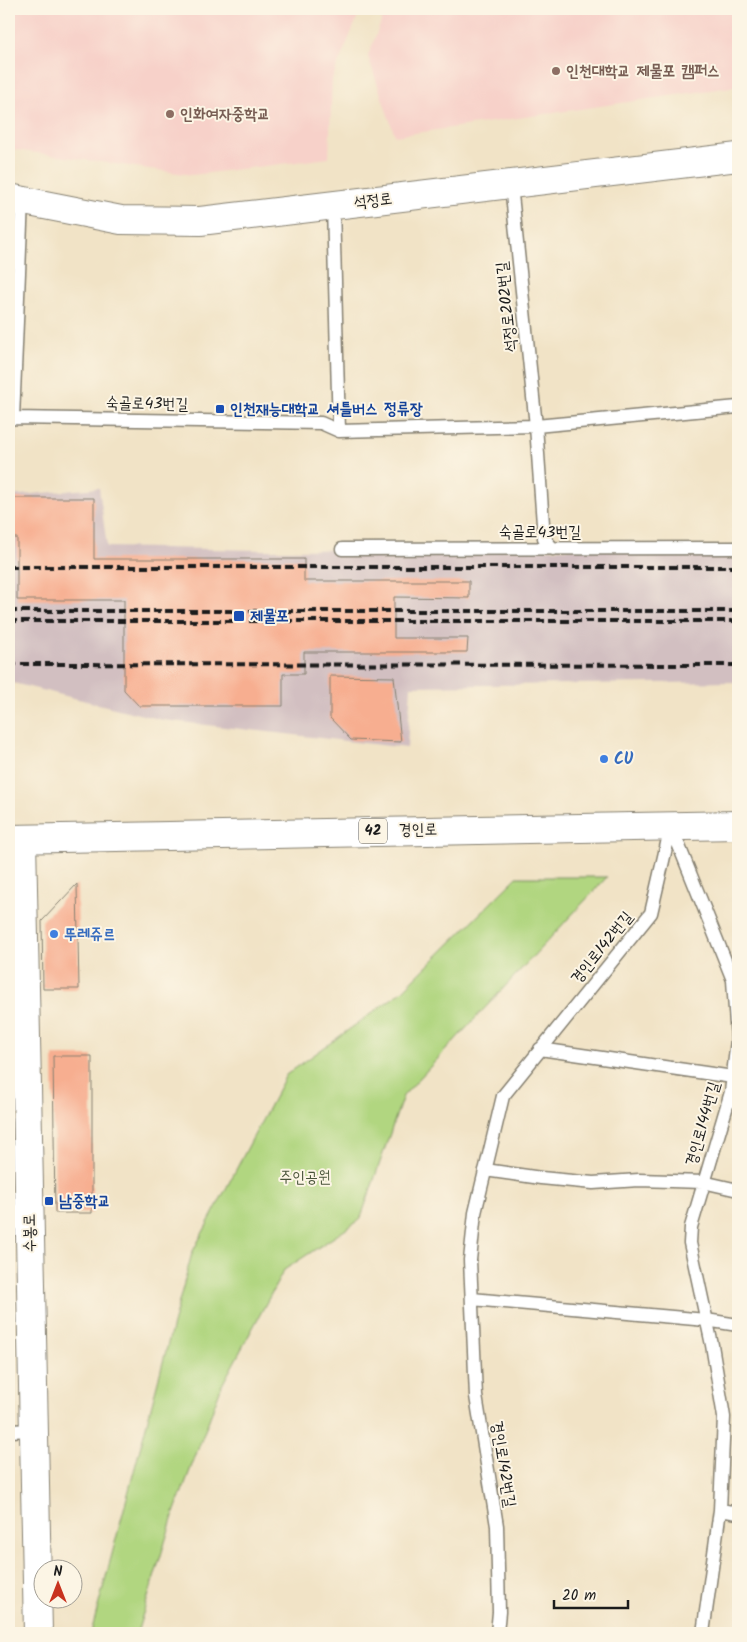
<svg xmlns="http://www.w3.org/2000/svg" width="747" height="1642" font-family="Kalam,'Poor Story',sans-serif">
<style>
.built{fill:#f7d1c9}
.industrial{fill:#d2bfc1}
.green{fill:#b1d680;stroke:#66794e}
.building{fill:#f7ae90}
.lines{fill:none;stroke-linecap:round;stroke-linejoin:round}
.service-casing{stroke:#868071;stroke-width:15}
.tertiary-casing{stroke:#868071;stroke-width:30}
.secondary-casing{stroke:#868071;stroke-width:30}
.primary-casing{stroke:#868071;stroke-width:30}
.service{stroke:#fff;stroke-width:12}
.tertiary{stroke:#fff;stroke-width:28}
.secondary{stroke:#fff;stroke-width:28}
.primary{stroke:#fff;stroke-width:28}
.rail{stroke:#1c1c1c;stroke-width:4;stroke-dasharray:8 4;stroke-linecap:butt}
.education-dot{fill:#8d6e63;stroke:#fcf5e5;stroke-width:2}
.transit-dot{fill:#1a4fb4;stroke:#fcf5e5;stroke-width:2}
.shop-dot{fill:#3f7fe0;stroke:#fcf5e5;stroke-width:2}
.labels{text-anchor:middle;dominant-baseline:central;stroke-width:4;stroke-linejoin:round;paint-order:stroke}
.shield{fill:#fcf5e5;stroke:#5f5d58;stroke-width:1}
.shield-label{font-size:15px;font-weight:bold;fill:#1c1c1c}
.education-label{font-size:16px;font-weight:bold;fill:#785e54;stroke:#fcf5e5;text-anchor:start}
.street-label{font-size:16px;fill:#1c1c1c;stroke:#fcf5e5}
.transit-label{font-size:16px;font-weight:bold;fill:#164399;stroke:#fcf5e5;text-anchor:start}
.shop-label{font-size:16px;font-weight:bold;fill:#366cbe;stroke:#fcf5e5;text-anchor:start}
.park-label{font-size:16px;fill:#49543a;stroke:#fcf5e5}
</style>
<rect width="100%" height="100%" fill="#fcf5e5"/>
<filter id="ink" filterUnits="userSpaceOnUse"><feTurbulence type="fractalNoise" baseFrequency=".02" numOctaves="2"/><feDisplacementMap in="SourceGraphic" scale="10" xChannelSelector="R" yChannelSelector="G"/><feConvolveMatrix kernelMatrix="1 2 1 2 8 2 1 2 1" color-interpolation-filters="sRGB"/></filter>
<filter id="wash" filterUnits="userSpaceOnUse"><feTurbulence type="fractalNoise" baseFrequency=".0096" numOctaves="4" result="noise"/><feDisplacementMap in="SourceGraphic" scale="20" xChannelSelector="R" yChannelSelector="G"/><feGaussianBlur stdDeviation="1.12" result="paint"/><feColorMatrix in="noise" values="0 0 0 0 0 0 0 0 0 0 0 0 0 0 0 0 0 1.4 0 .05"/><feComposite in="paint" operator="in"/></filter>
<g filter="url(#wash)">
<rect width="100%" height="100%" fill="#f1e3c6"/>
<path class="built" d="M9,9H361L332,79L329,158L192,175L9,149Z
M386,9H738V86L395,136L368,56Z"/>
<path class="industrial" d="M99,488L107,547L262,550L738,548V682L411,686L407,748L163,720L9,682V496Z"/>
<path class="green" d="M517,877H607L403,1096L360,1220L284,1270L222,1385L174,1513L137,1633H91L192,1253L286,1075L401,992Z"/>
<g id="blocks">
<path class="building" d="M12,498H94V559H304V581H469V598L394,597V638H468L467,652H304V674H283V706H139L124,690V600H17V538H12Z
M330,676L394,677L401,742L351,740L330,718Z
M77,884L79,989H43L42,921Z
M53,1056H92V1213H55Z"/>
</g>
</g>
<g filter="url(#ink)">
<use href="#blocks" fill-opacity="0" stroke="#868071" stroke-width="1"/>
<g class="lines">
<g class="service-casing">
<path id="service" d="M511,185L536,426L544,538L553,549
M333,206L339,431
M13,418L22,200
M9,420L13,418L321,423L339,431L536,426L738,407
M342,549L738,548
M671,826L733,980L737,1040L731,1092L691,1227L690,1243L712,1345L724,1417L720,1510L703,1633
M540,1049L733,1077
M485,1170L541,1178L593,1183L639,1180L703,1182L738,1190
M472,1299L706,1320L738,1325
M9,1431L34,1430
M720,1510L738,1513
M497,1633L499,1612L497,1526L476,1396L470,1260L475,1213L503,1096L651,913L671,826"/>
</g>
<g class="tertiary-casing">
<path id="tertiary" d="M22,839L38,1633"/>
</g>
<g class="secondary-casing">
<path id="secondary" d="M9,198L121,220L200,221L738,157"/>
</g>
<g class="primary-casing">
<path id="primary" d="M9,839L738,825"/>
</g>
<use href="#service" class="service"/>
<use href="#tertiary" class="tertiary"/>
<use href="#secondary" class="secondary"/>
<use href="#primary" class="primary"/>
<path class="rail" d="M9,567H738
M9,611H738
M9,621H738
M9,664L738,665"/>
</g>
</g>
<g class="education-dot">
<circle cx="556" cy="71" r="5"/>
<circle cx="170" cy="114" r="5"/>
</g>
<g class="transit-dot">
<rect x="215" y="404" width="10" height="10" rx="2.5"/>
<rect x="233" y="610" width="12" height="12" rx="2.5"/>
<rect x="44" y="1196" width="10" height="10" rx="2.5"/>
</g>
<g class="shop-dot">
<circle cx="604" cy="759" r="5"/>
<circle cx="54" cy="934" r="5"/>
</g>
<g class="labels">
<rect class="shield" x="359" y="818.5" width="28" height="25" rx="4"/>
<g class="shield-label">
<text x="373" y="831">42</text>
</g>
<g class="education-label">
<text x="566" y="71">인천대학교 제물포 캠퍼스</text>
<text x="180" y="114">인화여자중학교</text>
</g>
<g class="street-label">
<text transform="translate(373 201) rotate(-7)">석정로</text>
<text transform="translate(507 307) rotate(-96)">석정로202번길</text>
<text transform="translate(147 404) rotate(1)">숙골로43번길</text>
<text x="540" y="532">숙골로43번길</text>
<text transform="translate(418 830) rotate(-1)">경인로</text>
<text transform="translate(602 948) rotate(-51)">경인로142번길</text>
<text transform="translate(703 1124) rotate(-74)">경인로144번길</text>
<text transform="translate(30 1233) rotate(-91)">수봉로</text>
<text transform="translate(503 1464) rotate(81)">경인로142번길</text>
</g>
<g class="transit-label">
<text x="230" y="409">인천재능대학교 셔틀버스 정류장</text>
<text x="250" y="616">제물포</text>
<text x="59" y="1201">남중학교</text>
</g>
<g class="shop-label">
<text x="614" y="759">CU</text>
<text x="64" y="934">뚜레쥬르</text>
</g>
<g class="park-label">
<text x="305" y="1177">주인공원</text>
</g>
</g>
<rect width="747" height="1642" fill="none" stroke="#fcf5e5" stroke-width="30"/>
<g transform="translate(58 1584)"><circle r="24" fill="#fcf5e5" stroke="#a29e95"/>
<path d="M0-4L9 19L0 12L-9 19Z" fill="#c8321e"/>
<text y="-8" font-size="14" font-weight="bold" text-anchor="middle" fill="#1c1c1c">N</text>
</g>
<path d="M554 1600v8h74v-8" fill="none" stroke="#1c1c1c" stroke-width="2.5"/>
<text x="562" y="1600" font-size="15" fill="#1c1c1c" stroke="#fcf5e5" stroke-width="4" paint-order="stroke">20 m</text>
</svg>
